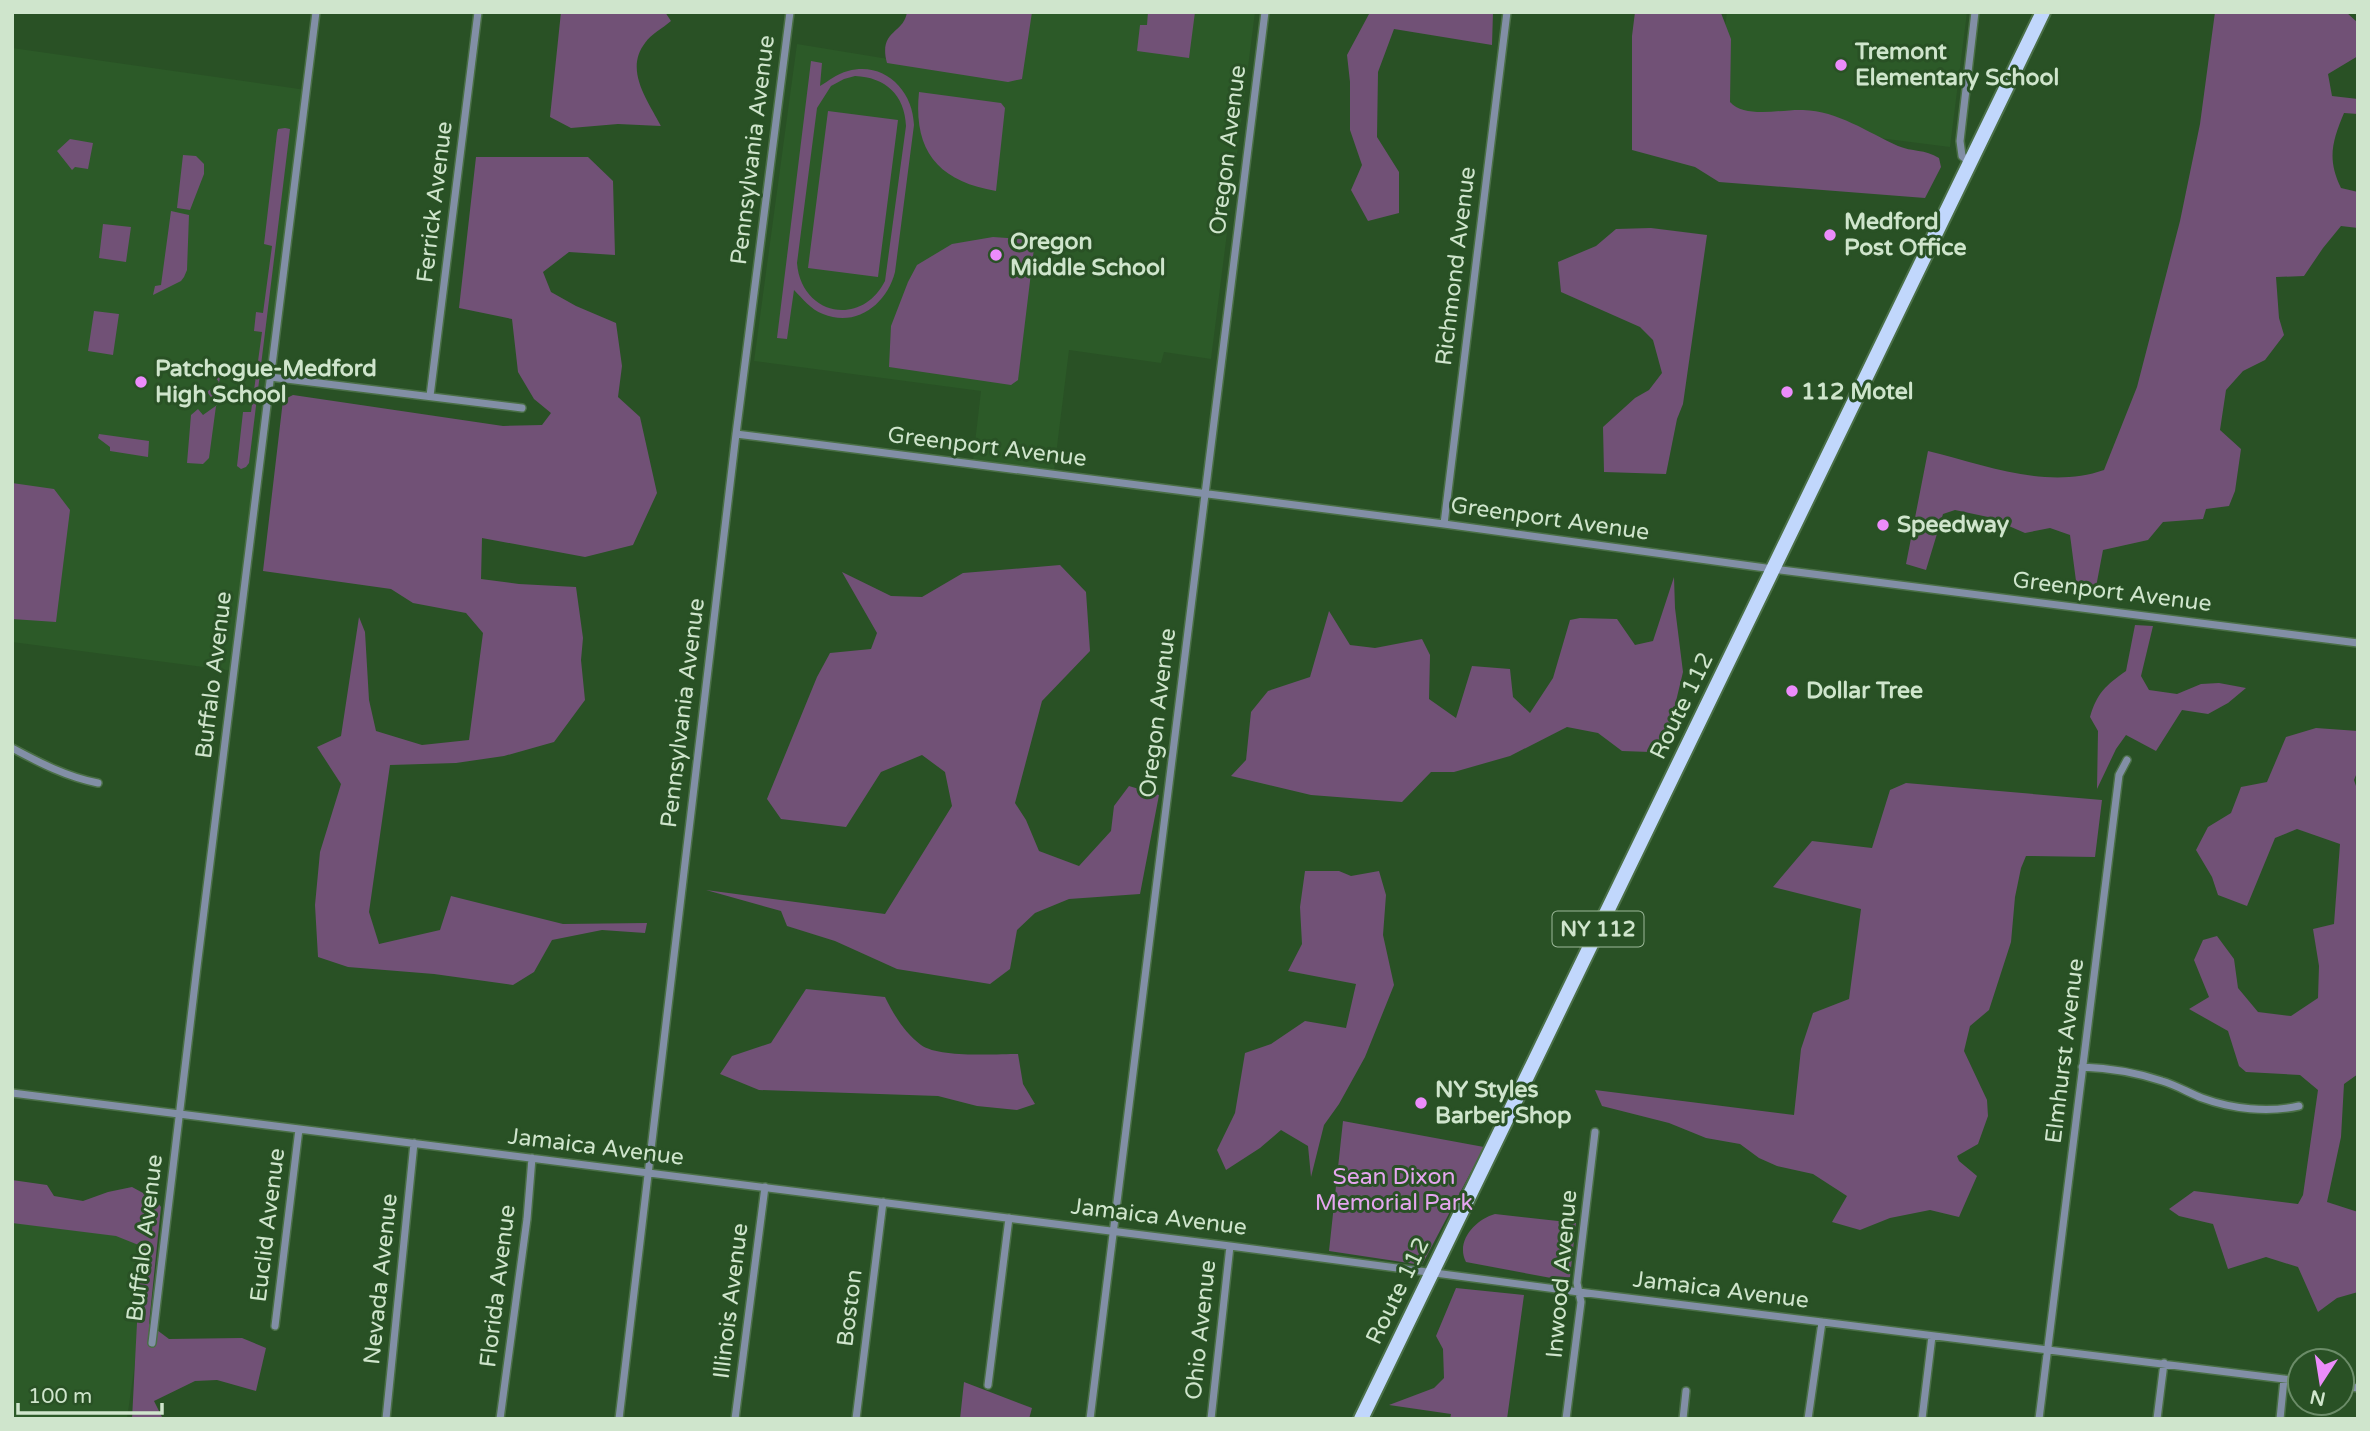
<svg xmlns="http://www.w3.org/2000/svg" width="2370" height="1431" font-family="'Varela Round',sans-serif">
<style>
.built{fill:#2c5a28}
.green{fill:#715176;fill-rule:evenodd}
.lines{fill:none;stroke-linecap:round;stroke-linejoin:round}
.minor-casing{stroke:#4a6f46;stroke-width:10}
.primary-casing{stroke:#4a6f46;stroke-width:18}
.minor{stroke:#828fa6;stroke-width:7}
.primary{stroke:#c1d7fc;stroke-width:14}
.poi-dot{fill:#ec8cfb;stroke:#295125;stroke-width:2.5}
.labels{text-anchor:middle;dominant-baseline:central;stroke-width:6;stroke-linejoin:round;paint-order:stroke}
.shield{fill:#295125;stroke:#9db99a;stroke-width:2}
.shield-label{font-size:21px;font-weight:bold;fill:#cfe5cc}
.poi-label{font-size:23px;font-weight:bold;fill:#cfe5cc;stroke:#295125;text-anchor:start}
.street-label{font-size:23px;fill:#cfe5cc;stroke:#295125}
.park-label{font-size:23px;fill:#e5a5ef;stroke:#295125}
</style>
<rect width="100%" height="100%" fill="#295125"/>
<path class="built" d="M1026,12H1255L1211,359L1164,352L1161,363L1069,350L1054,471L973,460L981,391L754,361L797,44L1016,80Z
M1727,12H1967L1950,147L1714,117Z
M12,48L306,90L234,671L12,642Z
M12,1208L154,1226L127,1419H12Z"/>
<path class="green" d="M561,12H665L671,21C663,28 651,34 645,43C624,70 648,101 661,126L618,124L571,128L550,117Z
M907,12H1032L1022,79L1008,82L887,63C878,30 904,34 907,12Z
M1148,12H1195L1189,58L1137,51L1140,25H1147Z
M1365,12H1493L1492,45L1394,29L1378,72L1377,137L1399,172V213L1368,221L1351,190L1362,165L1350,130V82L1347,55L1369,14Z
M1635,12L1721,13L1731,39L1730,102C1745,119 1782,109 1803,110C1838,111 1867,132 1898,146C1912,152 1925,149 1939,158L1941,167L1925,198L1719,182L1695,167L1632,150V36Z
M2215,12H2346L2358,23V56L2328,74L2332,96L2358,99V114L2344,113C2332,142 2327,159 2341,188L2358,192V228L2341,226L2323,248L2304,276L2276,277L2279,318L2284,335L2265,360L2243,371L2226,390L2220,430L2241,449L2235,491L2229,506L2206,509L2203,519L2163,522L2148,540L2103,550L2096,587L2076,581L2070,535L2050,528L2025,533L1988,517L1955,510L1943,514L1926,570L1906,564L1928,451C1985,465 2047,490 2104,470L2137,387L2180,221L2200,124Z
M811,61L822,63L820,86C829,81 836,74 848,71C884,61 913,90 914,125L895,272C887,304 856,328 823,314C810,309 803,299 794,290L787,339L777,338ZM855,76C885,77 905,95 906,126L885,281C861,328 801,315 797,263L817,108L831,86L844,79Z
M919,92L1001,103L1005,108L996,191C938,181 913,151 919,92Z
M828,111L898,120L878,277L808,268Z
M285,128L290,129L249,463L246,467L241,469L237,466L243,412H251L262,332L254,331L256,312L263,313L272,246L264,244L277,133L278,129Z
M70,139L93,143L88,169L75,167L72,170L57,151Z
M183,155L196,156L204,164V174L190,210L177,208Z
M476,157H588L613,181L615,255L569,252L543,272L551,292L576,306L616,323L622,366L618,397L640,417L657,493L633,545L585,557L482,538L481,579L519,584L576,587L583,638L581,660L585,700L554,742L504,756L456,763L390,765L369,912L379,944L440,930L451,896L563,924L647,923L645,933L602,930L552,940L534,972L513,985L434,974L348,967L318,957L315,905L320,852L341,784L317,747L341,736L359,617L365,632L369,700L376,731L422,745L469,740L483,633L466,613L413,603L391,589L263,571L283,400L293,395L503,426L542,425L551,413L534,399L518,372L512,319L459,308Z
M171,211L189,215L187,270L184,277L181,281L153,295L155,286L161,285Z
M103,224L131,227L126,262L99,258Z
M1651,228L1707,235L1683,404L1677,419L1666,474L1604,472L1603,427L1635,398L1649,390L1662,373L1653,340L1640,327L1561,292L1558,262L1596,246L1616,229Z
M993,237L1035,240L1018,380L1011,385L889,367L891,326L908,282L917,265L952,244Z
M94,311L119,314L113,355L88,351Z
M219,365L221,369L209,458L203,464L187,463L191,415L198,409L203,415L217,405L207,392L219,382L210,371Z
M99,434L149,441L148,457L110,451V447L98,438Z
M12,483L54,489L70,510L56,622L12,619Z
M1060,565L1086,592L1090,651L1042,701L1015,803L1026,820L1039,851L1079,866L1111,831L1114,806L1129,786L1159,795L1140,894L1069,899L1035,913L1017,930L1010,969L990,984L897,969L835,941L787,926L781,911L706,890L885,914L952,806L945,772L922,755L881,772L846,827L781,819L767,799L817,677L830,653L871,649L877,633L842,572L891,596L922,597L963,573Z
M1674,577L1675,608L1683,672L1665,747L1650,752L1622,751L1598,733L1567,727L1510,756L1454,772H1431L1402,802L1311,795L1231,776L1246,760L1251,712L1268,691L1310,677L1329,611L1350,645L1375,648L1422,639L1430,655L1429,699L1456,718L1472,666L1510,669L1513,697L1530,713L1553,678L1570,620L1580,618L1617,619L1635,645L1653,641Z
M2135,625L2153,626L2141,676L2149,690L2177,694L2201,684L2219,683L2246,688L2228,703L2208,714L2182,710L2156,751L2126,735L2116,749L2097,789L2098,731L2090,717C2097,693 2106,685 2126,671Z
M2316,728L2358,731V770L2354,780L2358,792V1074L2344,1084L2341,1137L2327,1202L2358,1212V1292L2337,1298L2318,1312L2298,1267L2266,1257L2228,1269L2213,1224L2179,1216L2169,1209L2194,1191L2298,1204L2303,1195L2318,1090L2300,1075L2246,1072L2239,1066L2228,1031L2189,1009L2209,997L2194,960L2203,940L2217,936L2234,959L2238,988L2258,1012L2291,1016L2318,998L2319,966L2313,929L2334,924L2340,844L2297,829L2275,838L2247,906L2218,895L2212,877L2196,850L2208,827L2231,813L2241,787L2267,782L2286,737Z
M1906,783L2102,800L2095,857L2026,856L2021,868L2015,897L2011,942L1989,1010L1970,1026L1964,1051L1987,1100L1988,1116L1978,1144L1957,1156L1959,1161L1977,1176L1959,1217L1930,1210L1890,1218L1860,1230L1832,1222L1847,1196L1813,1174L1777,1166L1759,1158L1740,1144L1706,1138L1669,1123L1602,1106L1595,1090L1794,1115L1801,1049L1813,1013L1849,999L1861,909L1773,887L1812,841L1872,848L1890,790Z
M1305,871H1339L1351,876L1379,871L1386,895L1383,935L1394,985L1365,1057L1339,1104L1324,1125L1311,1177L1308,1146L1281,1130L1260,1148L1226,1170L1217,1150L1235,1113L1245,1053L1271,1044L1305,1021L1346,1028L1356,984L1288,971L1302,944L1300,907Z
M806,989L885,997C894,1015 904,1032 921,1045C939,1058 995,1054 1018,1054L1023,1084L1035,1104L1017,1110L977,1106L938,1096L759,1090L720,1074L732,1056L771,1043Z
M1343,1121L1484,1147L1422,1265L1329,1251Z
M12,1180L47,1185L54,1196L83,1201L108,1192L132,1187L156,1200L161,1207L149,1324L169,1339L242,1338L266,1348L256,1391L217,1380L195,1381L154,1401L163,1419H132L141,1246L116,1236L12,1223Z
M1495,1214L1576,1223L1570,1277L1562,1280L1466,1262C1455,1241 1476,1219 1495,1214Z
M1456,1288L1524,1295L1507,1419H1450L1451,1414L1389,1405L1434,1388L1444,1378L1443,1349L1436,1336Z
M964,1382L1032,1408L1029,1419H960Z"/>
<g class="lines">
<g class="minor-casing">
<path id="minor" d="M1970,163L1962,156L1960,141L1975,12
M270,377L522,408
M430,396L478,12
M736,434L1444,524L1773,569L2358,643
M1444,524L1507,12
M12,748C40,763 67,777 98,783
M2082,1067C2110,1068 2135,1072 2162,1081C2176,1085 2189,1093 2202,1098C2232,1109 2268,1113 2299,1106
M12,1093L1230,1246L1579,1292L2300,1381
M275,1326L299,1129
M152,1343L197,967L316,12
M988,1385L1009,1218
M2342,1386L2358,1388
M386,1419L414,1143
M500,1419L527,1219L532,1158
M619,1419L736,434L790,12
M735,1419L765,1187
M856,1419L883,1202
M1090,1419L1265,12
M1211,1419L1230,1246
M1566,1419L1581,1302L1577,1283L1595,1132
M1683,1419L1686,1391
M1808,1419L1822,1322
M1922,1419L1932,1336
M2039,1419L2119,775L2127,760
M2157,1419L2164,1363
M2280,1419L2284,1379"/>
</g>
<g class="primary-casing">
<path id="primary" d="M1361,1419L2043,12"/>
</g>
<use href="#minor" class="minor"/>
<use href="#primary" class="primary"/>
</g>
<g class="poi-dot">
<circle cx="1841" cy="65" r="7"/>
<circle cx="1830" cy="235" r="7"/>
<circle cx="996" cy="255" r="7"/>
<circle cx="141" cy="382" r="7"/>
<circle cx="1787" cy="392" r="7"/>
<circle cx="1883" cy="525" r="7"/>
<circle cx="1792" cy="691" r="7"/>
<circle cx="1421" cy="1103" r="7"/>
</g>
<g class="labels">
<rect class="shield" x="1552.5" y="911.5" width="91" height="35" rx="5"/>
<g class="shield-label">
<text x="1598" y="929">NY 112</text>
</g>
<g class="poi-label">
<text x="1855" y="52">Tremont<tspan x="1855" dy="26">Elementary School</tspan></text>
<text x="1844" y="222">Medford<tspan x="1844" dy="26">Post Office</tspan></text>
<text x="1010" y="242">Oregon<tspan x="1010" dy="26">Middle School</tspan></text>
<text x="155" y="369">Patchogue-Medford<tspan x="155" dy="26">High School</tspan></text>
<text x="1801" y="392">112 Motel</text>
<text x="1897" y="525">Speedway</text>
<text x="1806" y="691">Dollar Tree</text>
<text x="1435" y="1090">NY Styles<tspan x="1435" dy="26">Barber Shop</tspan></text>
</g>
<g class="street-label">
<text transform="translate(753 150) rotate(-83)">Pennsylvania Avenue</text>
<text transform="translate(1228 150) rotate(-83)">Oregon Avenue</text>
<text transform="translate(435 202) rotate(-83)">Ferrick Avenue</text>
<text transform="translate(1456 266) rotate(-83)">Richmond Avenue</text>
<text transform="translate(987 447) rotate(7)">Greenport Avenue</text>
<text transform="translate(1550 519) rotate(8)">Greenport Avenue</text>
<text transform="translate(2112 592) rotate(7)">Greenport Avenue</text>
<text transform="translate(214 675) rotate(-83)">Buffalo Avenue</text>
<text transform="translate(1682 706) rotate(-64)">Route 112</text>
<text transform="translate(683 713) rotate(-83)">Pennsylvania Avenue</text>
<text transform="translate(1158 713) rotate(-83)">Oregon Avenue</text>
<text transform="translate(2065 1051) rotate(-83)">Elmhurst Avenue</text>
<text transform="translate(596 1147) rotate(7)">Jamaica Avenue</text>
<text transform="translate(1159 1217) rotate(7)">Jamaica Avenue</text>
<text transform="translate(268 1225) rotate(-83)">Euclid Avenue</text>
<text transform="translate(145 1238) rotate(-83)">Buffalo Avenue</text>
<text transform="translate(1562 1274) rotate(-85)">Inwood Avenue</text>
<text transform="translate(381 1279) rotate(-84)">Nevada Avenue</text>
<text transform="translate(498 1286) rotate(-83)">Florida Avenue</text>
<text transform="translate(1721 1290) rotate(7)">Jamaica Avenue</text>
<text transform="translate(1398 1291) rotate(-64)">Route 112</text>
<text transform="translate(731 1301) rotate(-83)">Illinois Avenue</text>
<text transform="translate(850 1308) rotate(-83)">Boston</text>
<text transform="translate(1201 1330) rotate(-84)">Ohio Avenue</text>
</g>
<g class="park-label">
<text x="1394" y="1177">Sean Dixon<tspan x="1394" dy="26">Memorial Park</tspan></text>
</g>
</g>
<rect width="2370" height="1431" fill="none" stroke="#cfe5cc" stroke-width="28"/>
<g transform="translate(2321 1382) rotate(192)"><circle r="33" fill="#295125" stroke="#6b8c68" stroke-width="2"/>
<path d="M0-5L12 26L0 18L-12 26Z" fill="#ec8cfb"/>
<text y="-10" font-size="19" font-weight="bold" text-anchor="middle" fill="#cfe5cc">N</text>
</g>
<path d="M18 1403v10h144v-10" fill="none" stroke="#cfe5cc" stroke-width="3.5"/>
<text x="28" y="1403" font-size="21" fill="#cfe5cc" stroke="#295125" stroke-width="5" paint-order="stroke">100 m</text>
</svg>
